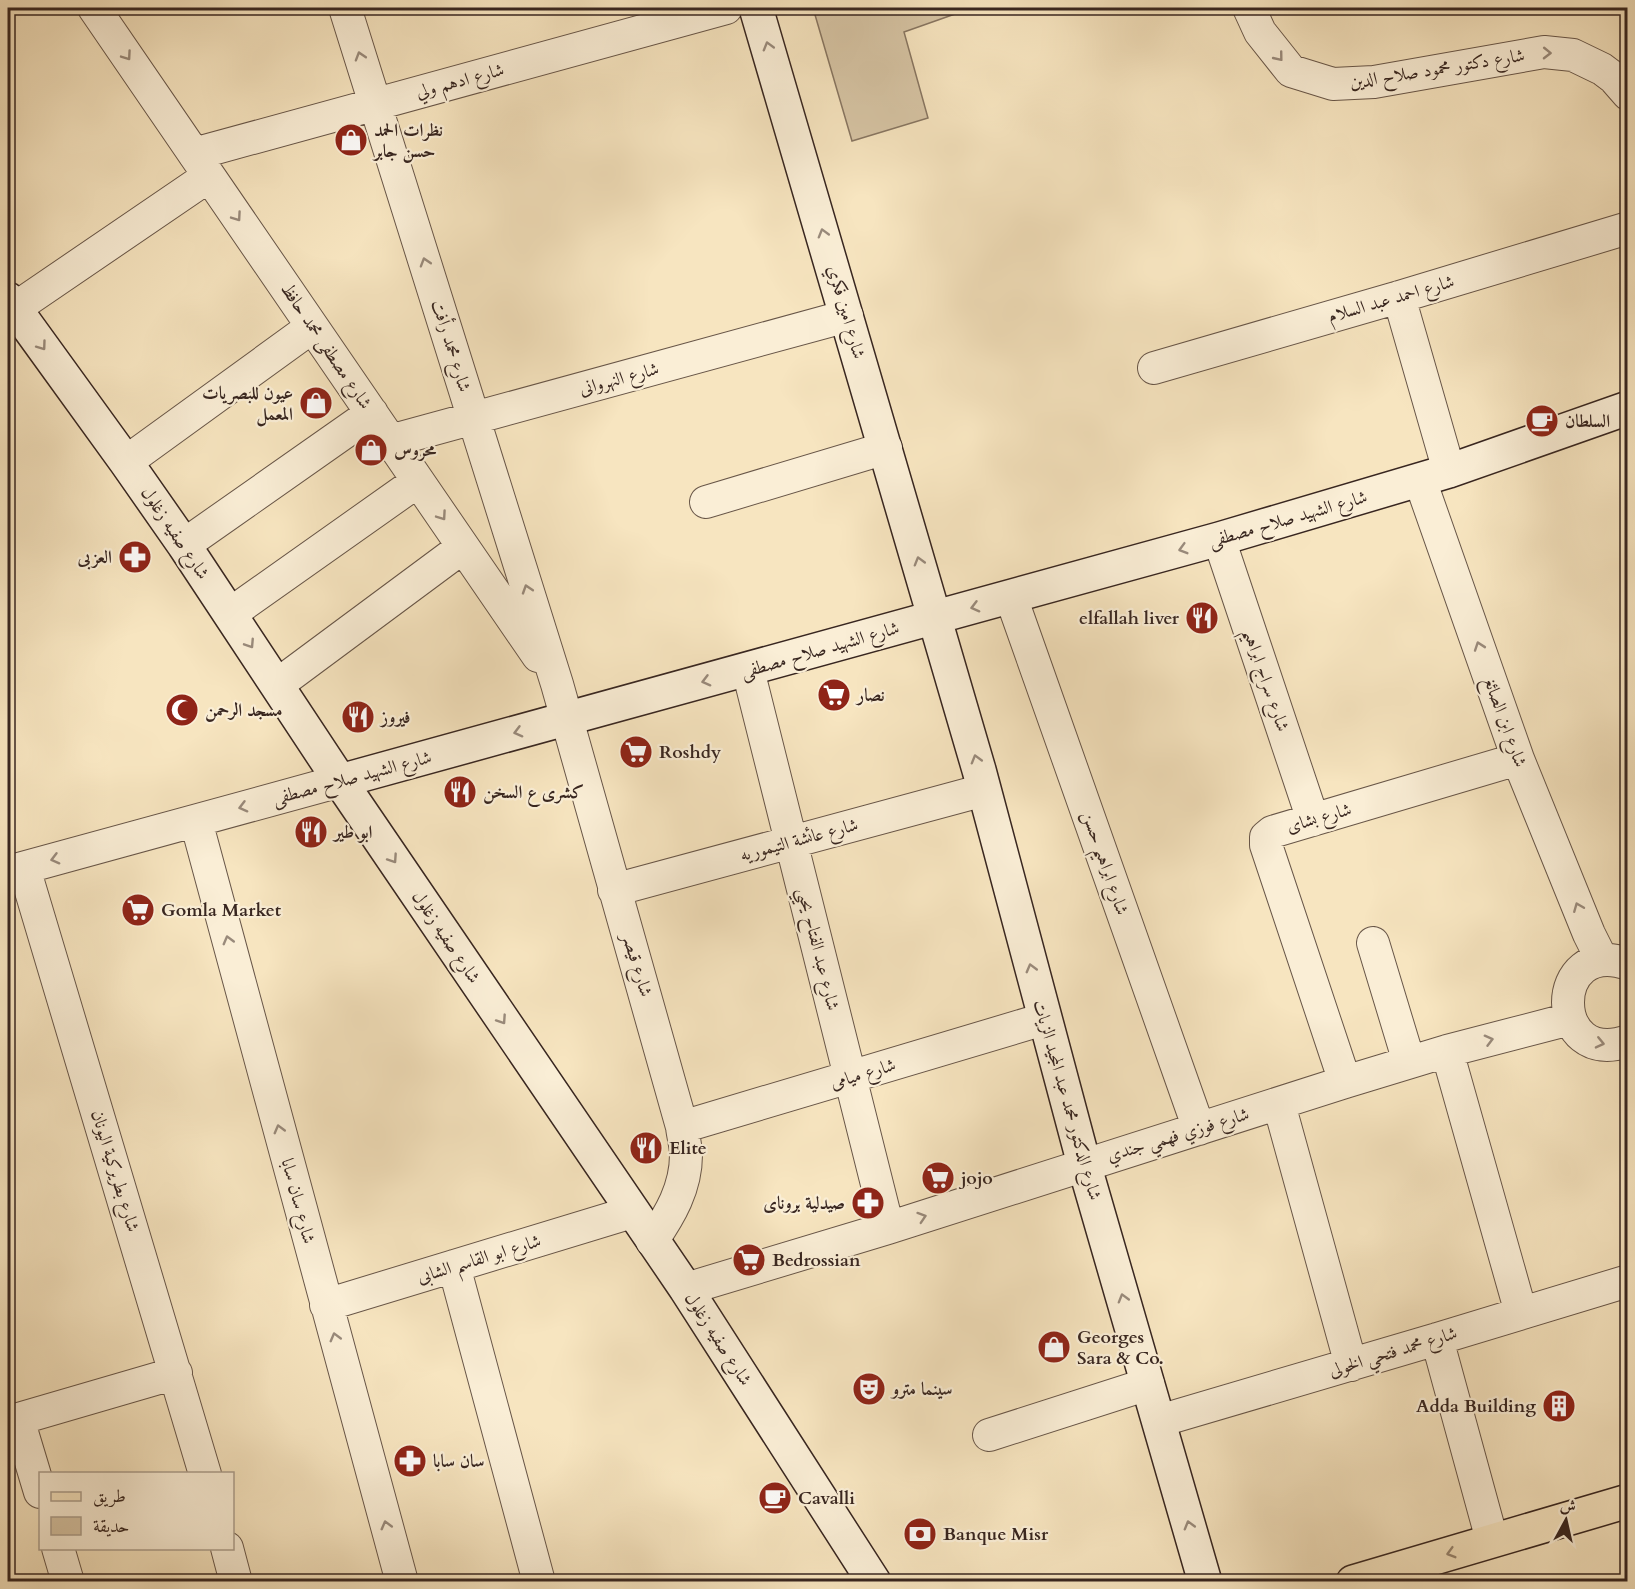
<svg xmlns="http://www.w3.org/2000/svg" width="1635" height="1589" font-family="Cardo,Amiri,serif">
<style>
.green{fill:#d7c5a5;stroke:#887662;stroke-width:1.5}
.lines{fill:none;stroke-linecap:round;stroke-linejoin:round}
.street-casing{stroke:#685648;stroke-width:34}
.secondary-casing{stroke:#382620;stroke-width:36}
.primary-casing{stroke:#382620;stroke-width:36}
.street{stroke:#faeed6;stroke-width:32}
.secondary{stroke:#faeed6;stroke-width:33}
.primary{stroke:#f7e5c0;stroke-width:33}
.oneway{stroke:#998a7b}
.oneway2{stroke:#988670}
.labels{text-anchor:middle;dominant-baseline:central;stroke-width:4.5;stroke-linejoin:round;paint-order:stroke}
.street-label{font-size:18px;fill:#382620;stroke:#faeed6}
.poi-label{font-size:18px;font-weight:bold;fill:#382620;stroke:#faeed6;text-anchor:start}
</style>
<rect width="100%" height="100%" fill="#f7e5c0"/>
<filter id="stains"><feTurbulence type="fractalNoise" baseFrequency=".00333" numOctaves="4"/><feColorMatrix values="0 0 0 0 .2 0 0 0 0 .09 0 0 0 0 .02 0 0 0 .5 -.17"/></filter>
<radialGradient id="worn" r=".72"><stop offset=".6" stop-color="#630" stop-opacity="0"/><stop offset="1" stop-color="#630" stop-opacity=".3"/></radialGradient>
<path class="green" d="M813,8H972L904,32L928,118L852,141Z"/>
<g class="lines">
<g class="street-casing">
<path id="street" d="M94,8L538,656
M345,8L557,684L682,1127C683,1136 686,1146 686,1155C686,1188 670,1215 652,1241
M1249,8L1260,32L1291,71L1333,84L1374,82L1544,52L1573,55L1602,69L1614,78L1628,94
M194,154L726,8
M1399,297L1449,471
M14,309L209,176
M1154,368L1399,297L1628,228
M390,441L847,316
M126,462L312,327
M1420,480L1518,759L1589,934L1602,960
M706,502L886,448
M1219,539L1313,820
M184,545L372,413
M1011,597L1199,1129
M230,614L418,481
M748,670L888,1228
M277,685L463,547
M196,821L402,1582
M24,868L205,1474
M8,872L340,781
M614,890L984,790
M1373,943L1409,1062
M1628,964C1548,936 1548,1069 1628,1041
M1447,1051L1521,1313
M1345,1082L1266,845V837L1272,832L1518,759
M1279,1104L1351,1365
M682,1127L1044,1019
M454,1266L539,1582
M686,1289L888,1228L1345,1082L1447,1051L1570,1019
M326,1305L632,1212
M1437,1339L1492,1540
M18,1419L40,1492
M1159,1421L1437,1339L1628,1281
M8,1422L176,1373
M989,1435L1148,1384
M58,1548L68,1582
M227,1548L236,1582"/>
</g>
<g class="secondary-casing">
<path id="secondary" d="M756,8L979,770L1084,1164L1205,1582
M8,299L126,462L184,545L340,781L686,1289L874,1582
M340,781L1219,539L1449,471L1628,408"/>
</g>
<g class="primary-casing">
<path id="primary" d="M1353,1582L1628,1501"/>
</g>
<use href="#street" class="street"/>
<use href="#secondary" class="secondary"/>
<use href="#primary" class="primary"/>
</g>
<defs><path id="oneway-chevron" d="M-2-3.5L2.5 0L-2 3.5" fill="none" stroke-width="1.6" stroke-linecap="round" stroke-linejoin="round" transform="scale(1.5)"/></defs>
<g class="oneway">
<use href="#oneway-chevron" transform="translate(768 46) rotate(-106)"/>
<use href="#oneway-chevron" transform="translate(1547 53) rotate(1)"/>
<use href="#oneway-chevron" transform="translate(127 56) rotate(55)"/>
<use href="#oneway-chevron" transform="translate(360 56) rotate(-107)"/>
<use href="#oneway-chevron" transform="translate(1279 57) rotate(51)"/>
<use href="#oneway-chevron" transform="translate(237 217) rotate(55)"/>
<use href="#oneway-chevron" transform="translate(823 233) rotate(-106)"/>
<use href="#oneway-chevron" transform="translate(425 262) rotate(-107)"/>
<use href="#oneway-chevron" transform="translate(42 346) rotate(54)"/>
<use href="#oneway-chevron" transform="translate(442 516) rotate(55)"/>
<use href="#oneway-chevron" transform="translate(1183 549) rotate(164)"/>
<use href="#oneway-chevron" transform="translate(919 561) rotate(-106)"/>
<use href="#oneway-chevron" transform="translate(527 589) rotate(-108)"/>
<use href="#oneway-chevron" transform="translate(975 607) rotate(165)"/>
<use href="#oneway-chevron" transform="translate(250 644) rotate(57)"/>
<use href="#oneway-chevron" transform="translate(1479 646) rotate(-109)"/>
<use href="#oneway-chevron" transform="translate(706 681) rotate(165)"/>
<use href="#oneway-chevron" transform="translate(518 732) rotate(165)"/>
<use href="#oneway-chevron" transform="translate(976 759) rotate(-106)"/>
<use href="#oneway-chevron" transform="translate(243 807) rotate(165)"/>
<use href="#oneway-chevron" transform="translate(55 859) rotate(165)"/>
<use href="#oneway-chevron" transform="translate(393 859) rotate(56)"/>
<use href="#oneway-chevron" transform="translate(1578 907) rotate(-112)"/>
<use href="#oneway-chevron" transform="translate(228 940) rotate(-105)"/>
<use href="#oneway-chevron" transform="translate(1031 968) rotate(-105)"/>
<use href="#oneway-chevron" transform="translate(502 1020) rotate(56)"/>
<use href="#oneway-chevron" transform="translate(1489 1040) rotate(-15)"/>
<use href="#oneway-chevron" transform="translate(1600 1043) rotate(13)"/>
<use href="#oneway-chevron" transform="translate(279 1129) rotate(-105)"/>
<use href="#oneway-chevron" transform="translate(922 1217) rotate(-18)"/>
<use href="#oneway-chevron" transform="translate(1123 1298) rotate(-106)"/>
<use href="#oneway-chevron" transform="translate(335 1337) rotate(-105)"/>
<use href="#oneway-chevron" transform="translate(386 1525) rotate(-105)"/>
<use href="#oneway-chevron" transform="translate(1189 1525) rotate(-106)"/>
</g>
<use class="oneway2" href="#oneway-chevron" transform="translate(1451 1553) rotate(164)"/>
<defs>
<g id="shop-disc" transform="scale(1.725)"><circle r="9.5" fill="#8f2418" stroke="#faeed6"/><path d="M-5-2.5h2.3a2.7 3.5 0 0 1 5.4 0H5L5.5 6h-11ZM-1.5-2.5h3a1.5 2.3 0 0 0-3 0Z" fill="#fff"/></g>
<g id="cafe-disc" transform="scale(1.725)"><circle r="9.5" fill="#8f2418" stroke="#faeed6"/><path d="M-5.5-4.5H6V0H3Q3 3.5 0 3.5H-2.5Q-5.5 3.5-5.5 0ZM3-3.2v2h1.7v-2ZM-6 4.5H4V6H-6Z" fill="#fff"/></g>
<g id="pharmacy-disc" transform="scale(1.725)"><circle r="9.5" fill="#8f2418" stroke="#faeed6"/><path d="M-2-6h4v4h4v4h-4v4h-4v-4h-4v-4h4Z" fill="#fff"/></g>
<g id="restaurant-disc" transform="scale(1.725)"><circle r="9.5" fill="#8f2418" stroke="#faeed6"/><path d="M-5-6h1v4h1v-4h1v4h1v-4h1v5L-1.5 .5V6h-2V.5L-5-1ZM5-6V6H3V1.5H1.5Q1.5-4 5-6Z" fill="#fff"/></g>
<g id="supermarket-disc" transform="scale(1.725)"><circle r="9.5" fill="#8f2418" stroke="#faeed6"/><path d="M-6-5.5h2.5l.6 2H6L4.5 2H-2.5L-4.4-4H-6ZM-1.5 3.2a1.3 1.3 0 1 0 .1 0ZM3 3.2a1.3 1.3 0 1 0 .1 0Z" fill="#fff"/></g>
<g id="mosque-disc" transform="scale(1.725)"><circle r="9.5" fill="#8f2418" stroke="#faeed6"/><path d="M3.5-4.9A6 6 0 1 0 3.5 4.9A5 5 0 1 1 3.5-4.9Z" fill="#fff"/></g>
<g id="theatre-disc" transform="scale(1.725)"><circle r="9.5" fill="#8f2418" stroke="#faeed6"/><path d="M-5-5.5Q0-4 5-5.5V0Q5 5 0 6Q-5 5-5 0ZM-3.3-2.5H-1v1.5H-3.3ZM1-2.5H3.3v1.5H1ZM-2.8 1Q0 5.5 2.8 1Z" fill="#fff"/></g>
<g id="building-disc" transform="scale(1.725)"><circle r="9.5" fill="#8f2418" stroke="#faeed6"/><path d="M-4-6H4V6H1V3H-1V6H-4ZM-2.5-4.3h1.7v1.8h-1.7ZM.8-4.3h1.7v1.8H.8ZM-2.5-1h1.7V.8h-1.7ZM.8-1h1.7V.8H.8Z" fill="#fff"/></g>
<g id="bank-disc" transform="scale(1.725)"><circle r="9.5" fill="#8f2418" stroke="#faeed6"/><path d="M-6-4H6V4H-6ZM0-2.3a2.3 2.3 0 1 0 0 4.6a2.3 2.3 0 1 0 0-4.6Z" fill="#fff"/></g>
</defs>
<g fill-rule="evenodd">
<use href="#shop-disc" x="351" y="140"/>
<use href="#shop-disc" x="316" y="403"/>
<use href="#cafe-disc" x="1542" y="421"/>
<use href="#shop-disc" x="371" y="450"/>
<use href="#pharmacy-disc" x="135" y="557"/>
<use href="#restaurant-disc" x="1202" y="618"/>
<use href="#supermarket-disc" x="834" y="695"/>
<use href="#mosque-disc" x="182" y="710"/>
<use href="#restaurant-disc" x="358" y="717"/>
<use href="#supermarket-disc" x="636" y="752"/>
<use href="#restaurant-disc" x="460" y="792"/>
<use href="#restaurant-disc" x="311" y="832"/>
<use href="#supermarket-disc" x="138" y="910"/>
<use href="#restaurant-disc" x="646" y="1148"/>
<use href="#supermarket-disc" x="938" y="1178"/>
<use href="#pharmacy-disc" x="868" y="1203"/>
<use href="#supermarket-disc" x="749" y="1260"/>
<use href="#shop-disc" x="1054" y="1347"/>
<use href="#theatre-disc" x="869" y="1389"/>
<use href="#building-disc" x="1559" y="1406"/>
<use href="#pharmacy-disc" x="410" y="1461"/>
<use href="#cafe-disc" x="775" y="1498"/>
<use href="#bank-disc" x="920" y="1534"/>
</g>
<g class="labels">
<g class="street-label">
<text transform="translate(1437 69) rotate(-9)">شارع دكتور محمود صلاح الدين</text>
<text transform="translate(460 81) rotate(-15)">شارع ادهم ولي</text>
<text transform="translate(1391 299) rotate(-16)">شارع احمد عبد السلام</text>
<text transform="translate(846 312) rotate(74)">شارع امين فكري</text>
<text transform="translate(326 346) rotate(56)">شارع مصطفى محمد حافظ</text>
<text transform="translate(451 346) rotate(73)">شارع محمد رأفت</text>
<text transform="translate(619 379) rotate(-15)">شارع النهروانى</text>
<text transform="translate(1288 519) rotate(-16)">شارع الشهيد صلاح مصطفى</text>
<text transform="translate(175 533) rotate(56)">شارع صفيه زغلول</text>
<text transform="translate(820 650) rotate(-16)">شارع الشهيد صلاح مصطفى</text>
<text transform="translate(1266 680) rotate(71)">شارع سراج ابراهيم</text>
<text transform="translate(1505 722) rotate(70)">شارع ابن الصائغ</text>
<text transform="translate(352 778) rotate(-15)">شارع الشهيد صلاح مصطفى</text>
<text transform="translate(1319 818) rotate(-16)">شارع بشاى</text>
<text transform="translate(799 840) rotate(-15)">شارع عائشة التيموريه</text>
<text transform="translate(1105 863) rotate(71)">شارع ابراهيم حسن</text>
<text transform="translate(446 937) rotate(56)">شارع صفيه زغلول</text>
<text transform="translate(818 949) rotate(76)">شارع عبد الفتاح يحيي</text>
<text transform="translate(637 965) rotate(73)">شارع قيصر</text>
<text transform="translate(863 1074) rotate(-17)">شارع ميامى</text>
<text transform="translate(1067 1100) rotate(74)">شارع الدكتور محمد عبد المجيد الزيات</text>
<text transform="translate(1178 1135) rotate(-17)">شارع فوزي فهمي جندي</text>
<text transform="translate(115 1171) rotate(73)">شارع بطريركية اليونان</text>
<text transform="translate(298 1201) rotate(75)">شارع سان سابا</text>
<text transform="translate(479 1259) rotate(-17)">شارع ابو القاسم الشابى</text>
<text transform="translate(718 1339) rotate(57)">شارع صفيه زغلول</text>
<text transform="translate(1393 1352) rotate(-17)">شارع محمد فتحي الخولى</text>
</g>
<g class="poi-label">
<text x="374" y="130">نظرات الحمد<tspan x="374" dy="21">حسن جابر</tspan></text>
<text x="293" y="393" text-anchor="end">عيون للبصريات<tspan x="293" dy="21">المعمل</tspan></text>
<text x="1565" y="421">السلطان</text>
<text x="394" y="450">محروس</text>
<text x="112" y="557" text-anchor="end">العزبى</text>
<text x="1179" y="618" text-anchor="end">elfallah liver</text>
<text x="857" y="695">نصار</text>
<text x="205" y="710">مسجد الرحمن</text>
<text x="381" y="717">فيروز</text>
<text x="659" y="752">Roshdy</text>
<text x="483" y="792">كشرى ع السخن</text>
<text x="334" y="832">ابو طير</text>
<text x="161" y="910">Gomla Market</text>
<text x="669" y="1148">Elite</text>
<text x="961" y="1178">jojo</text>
<text x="845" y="1203" text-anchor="end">صيدلية بروناى</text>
<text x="772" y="1260">Bedrossian</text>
<text x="1077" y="1337">Georges<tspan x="1077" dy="21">Sara &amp; Co.</tspan></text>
<text x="892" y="1389">سينما مترو</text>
<text x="1536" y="1406" text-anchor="end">Adda Building</text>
<text x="433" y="1461">سان سابا</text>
<text x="798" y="1498">Cavalli</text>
<text x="943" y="1534">Banque Misr</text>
</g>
</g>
<rect width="1635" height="1589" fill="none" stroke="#f7e5c0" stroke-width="30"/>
<rect x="9" y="9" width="1617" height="1571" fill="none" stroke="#382620" stroke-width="3"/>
<rect x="15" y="15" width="1605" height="1559" fill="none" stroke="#382620" stroke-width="1.5"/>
<rect x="39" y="1472" width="195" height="78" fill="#faeed6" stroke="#ac9e8d" stroke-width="1.5"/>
<rect x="51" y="1492" width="30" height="9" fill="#f7e5c0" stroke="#ac9e8d" stroke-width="1.5"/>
<text x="93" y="1502" font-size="18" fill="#382620">طريق</text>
<rect x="51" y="1517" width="30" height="18" fill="#d7c5a5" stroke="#ac9e8d" stroke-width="1.5"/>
<text x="93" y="1532" font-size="18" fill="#382620">حديقة</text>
<g transform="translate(1566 1520) rotate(8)" stroke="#faeed6" stroke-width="4.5" paint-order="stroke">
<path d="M0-4.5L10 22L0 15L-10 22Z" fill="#382620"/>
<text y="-9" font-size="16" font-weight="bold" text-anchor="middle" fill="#382620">ش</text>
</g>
<rect width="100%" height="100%" filter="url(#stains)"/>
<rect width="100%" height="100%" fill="url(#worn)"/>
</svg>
